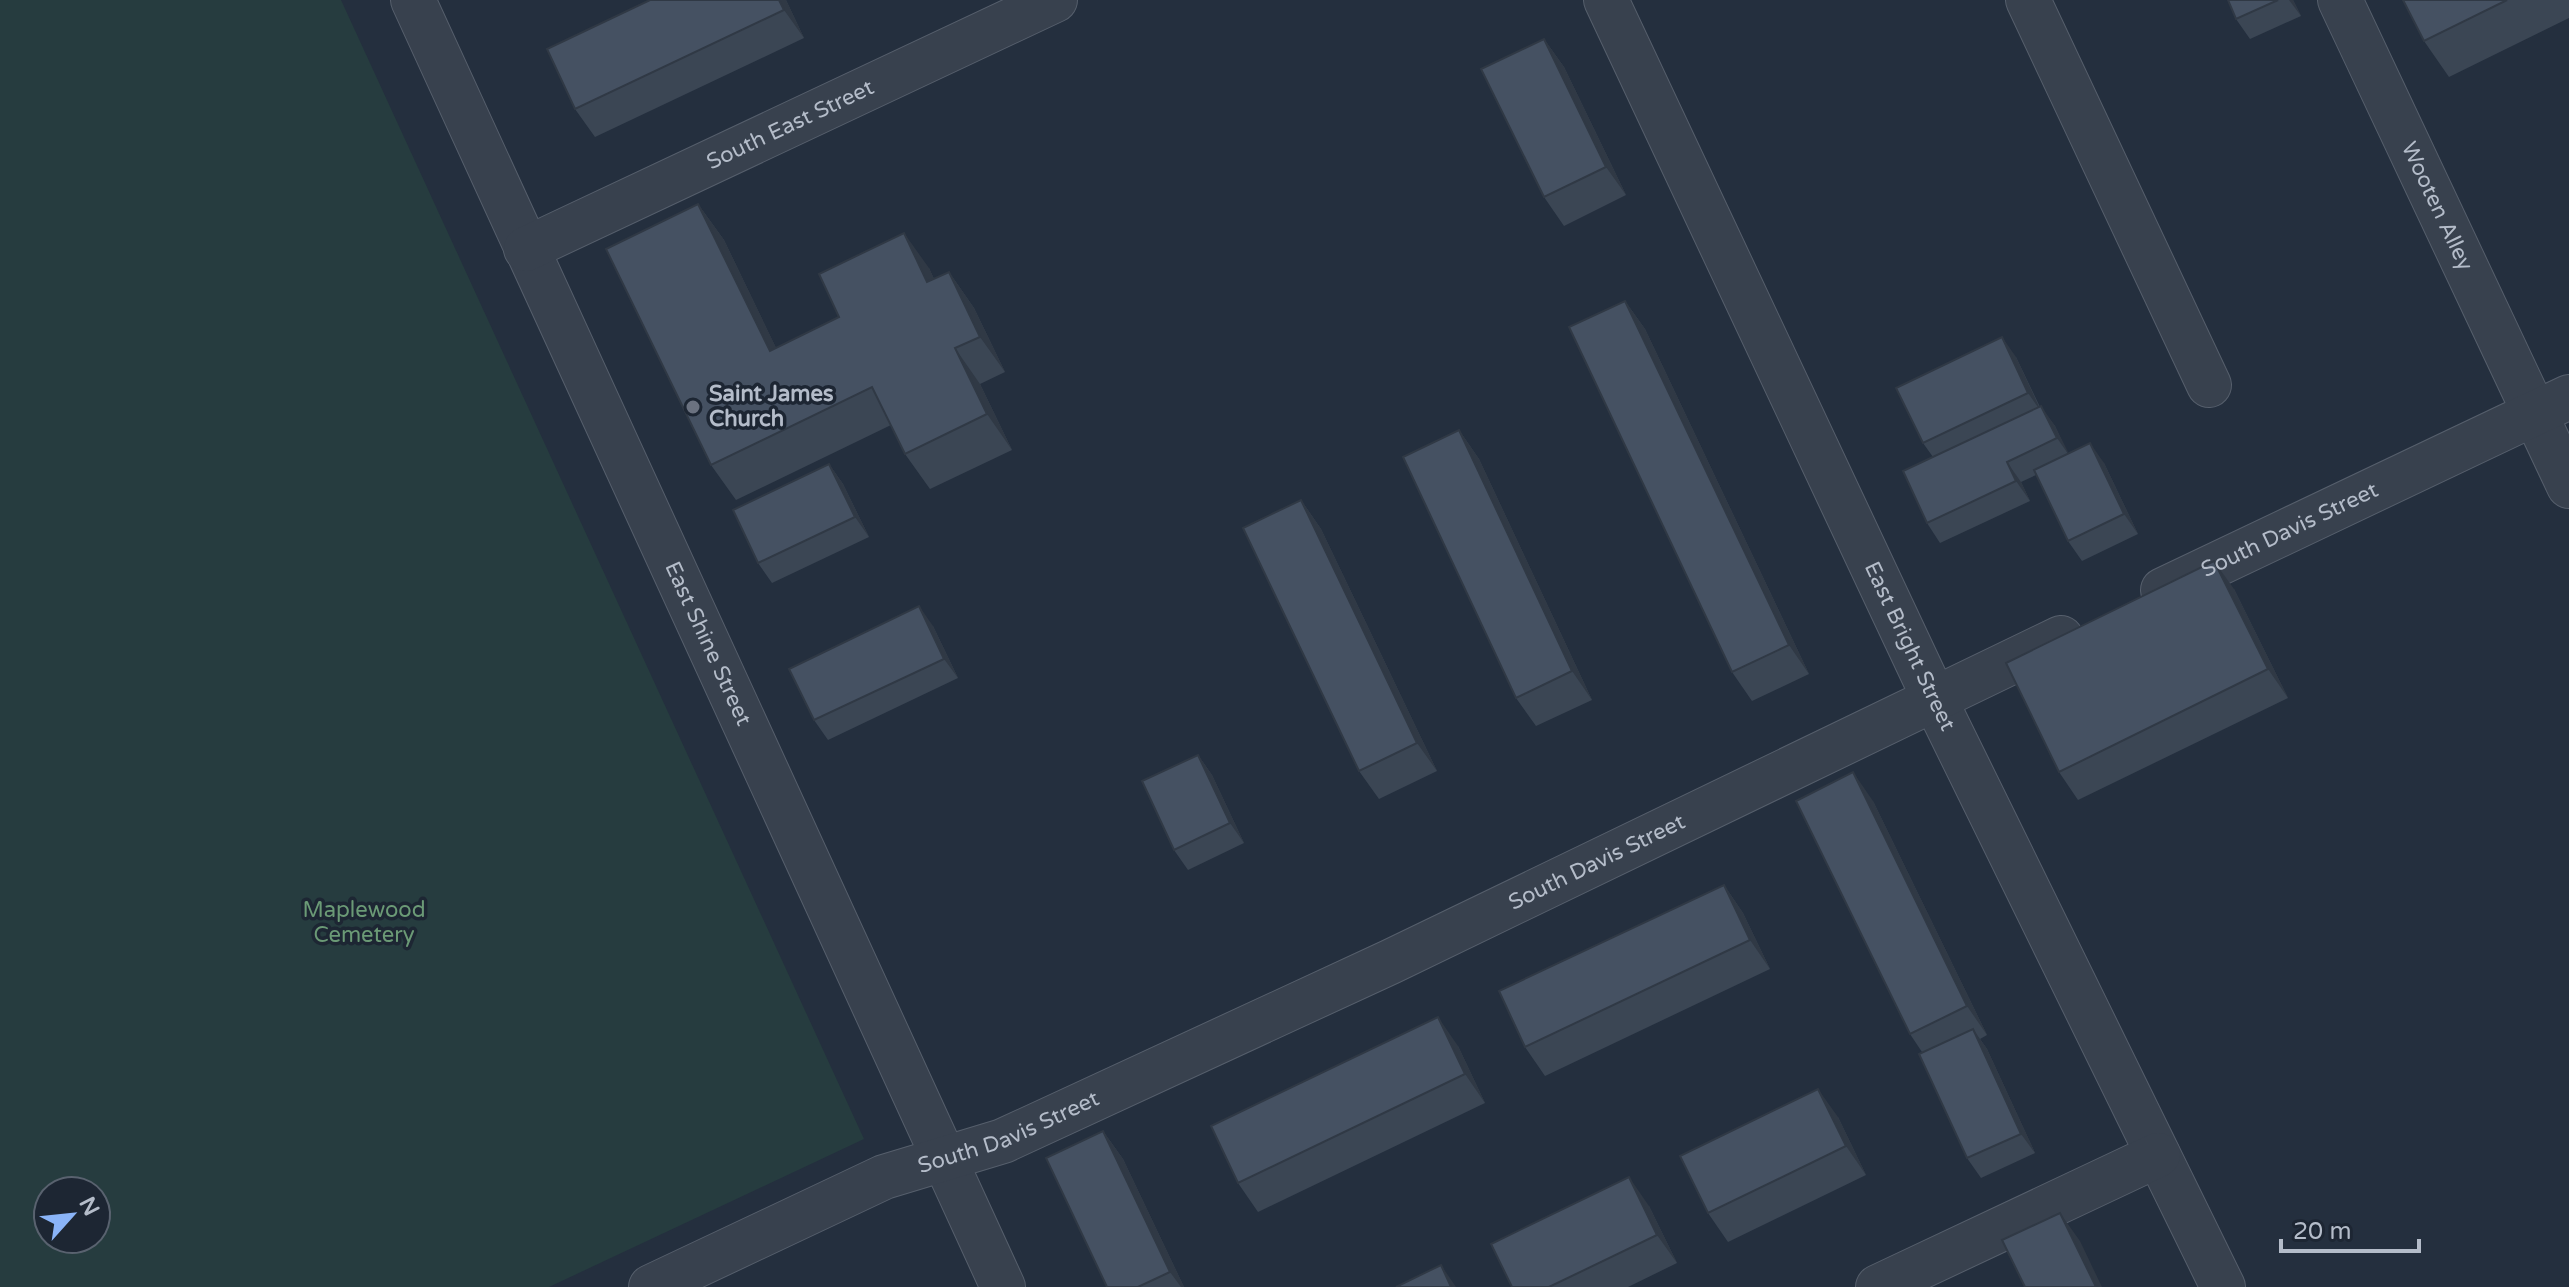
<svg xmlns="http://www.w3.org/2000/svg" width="2569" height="1287" font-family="'Varela Round',sans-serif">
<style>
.green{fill:#263c3f;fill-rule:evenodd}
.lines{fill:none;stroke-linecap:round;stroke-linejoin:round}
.minor-casing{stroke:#565f6c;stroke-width:46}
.minor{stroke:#38414e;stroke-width:44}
.wall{fill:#3b4654}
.shaded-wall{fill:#303945}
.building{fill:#455162;stroke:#303945;stroke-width:2}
.worship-dot{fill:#6b7280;stroke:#1d2633;stroke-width:3}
.labels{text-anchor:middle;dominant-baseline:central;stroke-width:7;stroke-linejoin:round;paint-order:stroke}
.street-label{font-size:22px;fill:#b4bcc9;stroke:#1d2633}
.poi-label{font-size:22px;font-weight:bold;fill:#b4bcc9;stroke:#1d2633;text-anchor:start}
.park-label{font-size:22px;fill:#6b9a76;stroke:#1d2633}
</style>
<rect width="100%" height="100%" fill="#242f3e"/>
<path class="green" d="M0,0H341L864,1139L549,1287H0ZM48,1191H96V1239H48Z"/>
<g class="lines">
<g class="minor-casing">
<g id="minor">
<path id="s1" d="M413,0L1003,1287"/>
<path id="s2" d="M1606,0L1934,698L2223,1287"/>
<path d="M2028,0L2209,385"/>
<path id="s3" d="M2340,0L2569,486"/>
<path id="s4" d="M526,249L1055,0"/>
<path id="s5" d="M2163,590L2569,397"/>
<path id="s6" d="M651,1287L884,1177L1003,1141L1390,962L2061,638"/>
<path d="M1878,1287L2158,1155"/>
</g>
</g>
<use href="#minor" class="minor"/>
</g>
<path class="wall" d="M786,0L804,38L595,137L575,109Z
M2228,0H2293L2301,16L2250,39L2236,19Z
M2403,0H2569V18L2449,77L2424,41Z
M1544,39L1564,67L1626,195L1564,226L1544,197Z
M698,204L724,240L776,348L839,317L929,268L934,279L949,272L974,308L1005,372L980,384L1012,450L930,489L905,454L891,425L736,500L711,465Z
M1625,301L1645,329L1809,674L1752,701L1732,672Z
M2016,357L2040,407L2055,426L2068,454L2104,463L2138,534L2082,561L2068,541L2036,475L2021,482L2030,501L1940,543L1927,523L1933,457L1923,443Z
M1459,430L1479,459L1592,700L1536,726L1516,698Z
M829,464L843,484L869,537L772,583L758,563Z
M1301,500L1321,529L1437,771L1379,799L1359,771Z
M2234,589L2288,698L2078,800L2059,772Z
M933,626L958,678L828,740L814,720Z
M1198,755L1212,775L1244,843L1188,870L1174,850Z
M1873,801L1987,1035L1980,1039L1987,1049L2035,1153L1981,1178L1967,1158L1922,1052L1910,1034Z
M1724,885L1743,913L1770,969L1545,1076L1525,1047Z
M1458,1046L1485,1103L1258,1212L1238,1183Z
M1838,1117L1866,1175L1728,1242L1708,1213Z
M1103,1131L1123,1159L1184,1287H1107Z
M1649,1206L1677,1263L1628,1287H1512Z"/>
<path class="shaded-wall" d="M779,0H786L804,38L784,10Z
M2289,0H2293L2301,16Z
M1544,39L1564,67L1626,195L1606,167Z
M698,204L724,240L795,387L770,351Z
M904,233L929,268L952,318L927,282Z
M949,272L974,308L1005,372L980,337Z
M1625,301L1645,329L1809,674L1789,645Z
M2002,337L2016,357L2042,413L2028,393Z
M955,348L980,384L1012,450L987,414Z
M2041,406L2055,426L2071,458L2057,438Z
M1459,430L1479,459L1592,700L1572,671Z
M2090,443L2104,463L2138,534L2124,514Z
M2007,462L2021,482L2030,501L2016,481Z
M829,464L843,484L869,537L855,517Z
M1301,500L1321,529L1437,771L1417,743Z
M2214,561L2234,589L2288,698L2268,669Z
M919,606L933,626L958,678L944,659Z
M1198,755L1212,775L1244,843L1230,823Z
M1853,772L1873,801L1987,1035L1967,1006Z
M1724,885L1743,913L1770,969L1750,940Z
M1438,1017L1458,1046L1485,1103L1465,1074Z
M1973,1029L1987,1049L2035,1153L2021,1134Z
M1818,1089L1838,1117L1866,1175L1846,1146Z
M1103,1131L1123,1159L1184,1287H1181L1170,1272Z
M1629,1177L1649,1206L1677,1263L1657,1235Z
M2060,1213L2080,1241L2102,1287H2096Z
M1441,1265L1456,1287H1451Z"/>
<path class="building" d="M650,0H779L784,10L575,109L547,49Z
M2228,0H2278L2236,19Z
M2403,0H2507L2424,41Z
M1544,39L1606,167L1544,197L1481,69Z
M698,204L770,351L839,317L819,274L904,233L927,282L949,272L980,337L955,348L987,414L905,454L872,387L711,465L606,249Z
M1625,301L1789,645L1732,672L1569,327Z
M2002,337L2028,393L1923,443L1896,388Z
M2041,406L2057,438L2007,462L2016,481L1927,523L1903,471Z
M1459,430L1572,671L1516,698L1403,457Z
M2090,443L2124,514L2068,541L2034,470Z
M829,464L855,517L758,563L733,510Z
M1301,500L1417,743L1359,771L1243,528Z
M2214,561L2268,669L2059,772L2006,663Z
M919,606L944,659L814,720L789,669Z
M1198,755L1230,823L1174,850L1142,781Z
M1853,772L1967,1006L1910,1034L1796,801Z
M1724,885L1750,940L1525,1047L1499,991Z
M1438,1017L1465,1074L1238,1183L1211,1126Z
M1973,1029L2021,1134L1967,1158L1919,1054Z
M1818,1089L1846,1146L1708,1213L1680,1156Z
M1103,1131L1170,1272L1138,1287H1107L1046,1158Z
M1629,1177L1657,1235L1549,1287H1512L1491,1244Z
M2060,1213L2096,1287H2025L2002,1240Z
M1441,1265L1451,1287H1396Z"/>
<circle class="worship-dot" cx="693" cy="407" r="8"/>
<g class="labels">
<g class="street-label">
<text stroke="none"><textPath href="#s4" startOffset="292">South East Street</textPath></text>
<text stroke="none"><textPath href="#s3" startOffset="228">Wooten Alley</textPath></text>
<text stroke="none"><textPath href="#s5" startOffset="140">South Davis Street</textPath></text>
<text stroke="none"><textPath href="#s1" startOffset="708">East Shine Street</textPath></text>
<text stroke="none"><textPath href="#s2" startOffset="714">East Bright Street</textPath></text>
<text stroke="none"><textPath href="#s6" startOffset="1038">South Davis Street</textPath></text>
<text stroke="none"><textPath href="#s6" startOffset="390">South Davis Street</textPath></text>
</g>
<g class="poi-label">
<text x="709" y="394">Saint James<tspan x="709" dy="25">Church</tspan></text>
</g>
<g class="park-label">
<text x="364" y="910">Maplewood<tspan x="364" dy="25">Cemetery</tspan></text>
</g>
</g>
<g transform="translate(72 1215) rotate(63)"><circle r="38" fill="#1d2633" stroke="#59626f" stroke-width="2"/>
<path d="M0-6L14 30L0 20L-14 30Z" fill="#8ab4f8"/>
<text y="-12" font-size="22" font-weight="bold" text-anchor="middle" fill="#b4bcc9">N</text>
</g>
<path d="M2281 1239v12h138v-12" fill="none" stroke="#b4bcc9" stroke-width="4"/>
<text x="2293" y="1239" font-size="24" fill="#b4bcc9" stroke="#1d2633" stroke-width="6" paint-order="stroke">20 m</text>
</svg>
